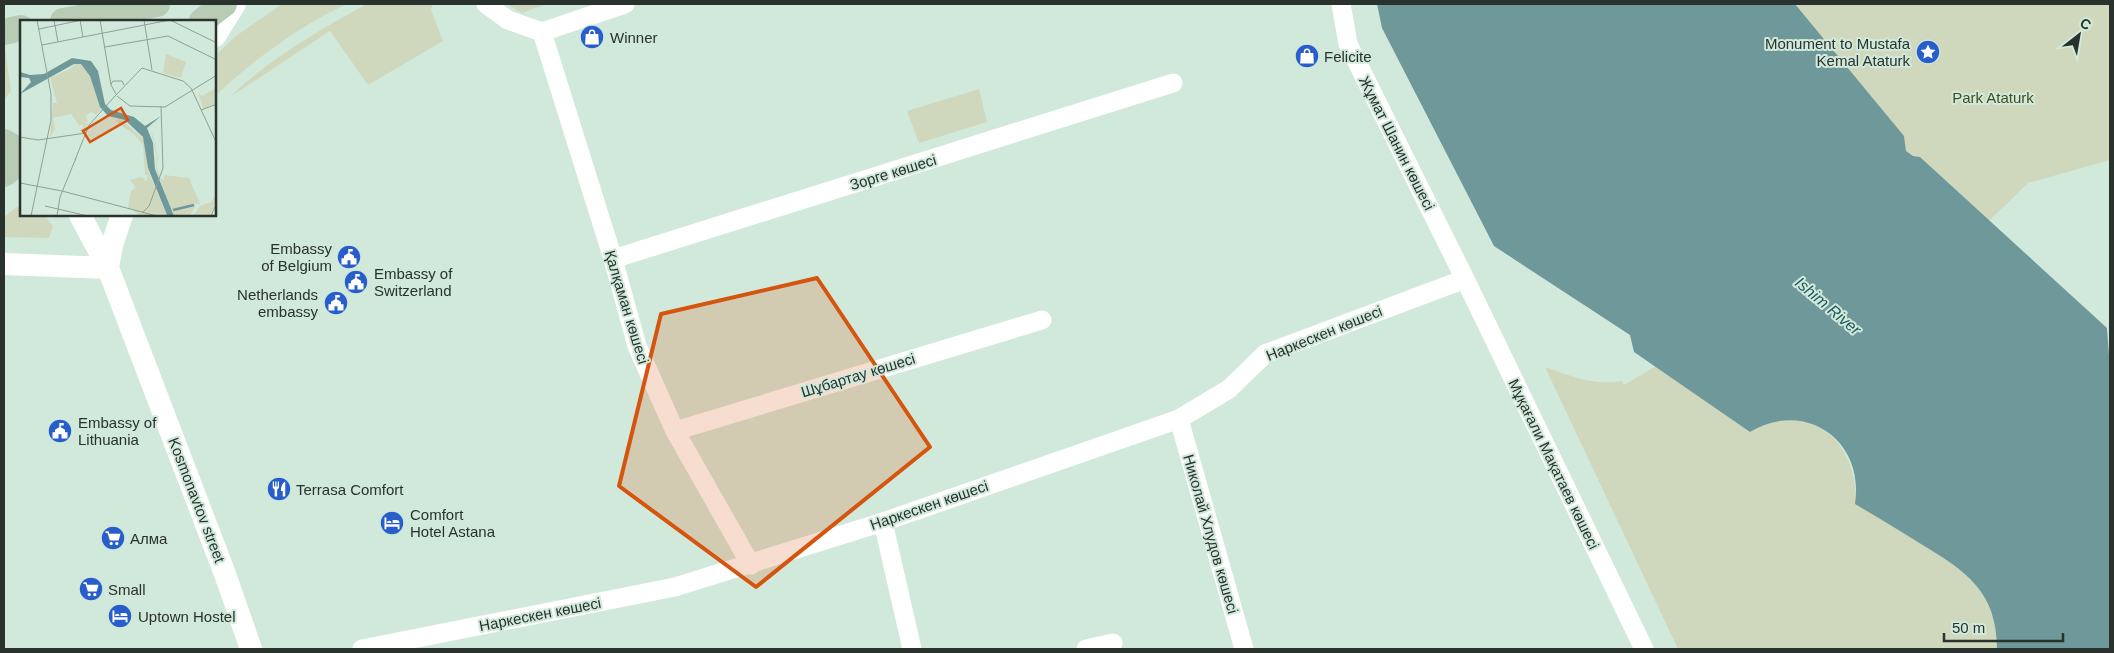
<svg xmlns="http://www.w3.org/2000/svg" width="2114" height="653" font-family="Arial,sans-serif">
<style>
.green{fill:#cfd8bc}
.water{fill:#6f989b}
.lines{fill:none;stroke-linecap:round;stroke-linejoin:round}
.minor{stroke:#fff;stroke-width:19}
.tertiary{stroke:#fff;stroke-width:22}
.secondary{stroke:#b7cbb5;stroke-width:26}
.marked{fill:#d5550f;fill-opacity:0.2;stroke:#d5550f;stroke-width:4;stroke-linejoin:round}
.labels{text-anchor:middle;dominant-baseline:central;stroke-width:4;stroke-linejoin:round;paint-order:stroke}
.poi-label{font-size:15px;fill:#29322d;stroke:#d1e9db;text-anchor:start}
.park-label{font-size:15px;fill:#434e1b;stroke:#d1e9db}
.street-label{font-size:15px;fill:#29322d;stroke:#d1e9db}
.water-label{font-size:16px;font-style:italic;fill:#1c585c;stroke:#d1e9db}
.inset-river{fill:none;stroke:#6f989b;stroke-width:2.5}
.inset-road{fill:none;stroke:#8ea095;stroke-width:1}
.view{fill:#d5550f;fill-opacity:0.15;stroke:#d5550f;stroke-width:2.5}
.inset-edge{fill:none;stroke:#29322d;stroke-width:2.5}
</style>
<rect width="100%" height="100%" fill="#d1e9db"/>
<path class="green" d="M282,4H347C302,24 251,62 215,96V56L236,36Z
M367,4H433L431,10L443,41L368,85L330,31L230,97C266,61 322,28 367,4Z
M507,4H547L522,13Z
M1795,4H2110V160L2028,183L1989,221L1920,157L1913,156L1906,151L1904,136Z
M5,47L11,91L5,99H4Z
M979,89L987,122L919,143L907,111Z
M21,204V215H44L53,226L49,238L4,237V217Z
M1656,366L1750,432C1806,399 1853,435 1856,496C1878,512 1900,527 1923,542C1965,572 1997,592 1997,649H1678L1545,367C1571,376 1594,386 1622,381L1624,385Z"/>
<path class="water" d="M1377,4H1795L1904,136L1906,151L1913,156L1920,157L2107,328L2110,369V649H1997C1997,592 1966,571 1921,544C1899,530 1877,517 1855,504C1865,440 1805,399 1750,432L1634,352L1630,335L1494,246L1382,28Z"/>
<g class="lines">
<path class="minor" d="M486,4L508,20L542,32L625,4
M1341,4L1348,44L1465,279L1644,649
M542,32L613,259L637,346L675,431L751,565
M613,259L1173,83
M1179,419L1244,649
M675,431L1042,320
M883,522L912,649
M362,649L675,587L883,522L1179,419L1229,389L1265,354L1465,279
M1086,649L1113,643"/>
<path class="tertiary" d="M215,36L235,4
M80,215L108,268L225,574L251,649
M4,264L108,268
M108,268L112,245L122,215"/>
<path class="secondary" d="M63,21L157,4
M202,21L224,4
M4,32L21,28
M4,142L21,152
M4,174L21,161"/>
</g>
<path class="marked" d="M817,278L930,447L756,587L619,486L661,314Z"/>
<defs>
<g id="shop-disc" transform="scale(1.25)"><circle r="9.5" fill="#275ecc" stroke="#d1e9db"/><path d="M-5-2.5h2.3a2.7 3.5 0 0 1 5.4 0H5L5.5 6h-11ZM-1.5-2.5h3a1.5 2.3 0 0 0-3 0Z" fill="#fff"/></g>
<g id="sight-disc" transform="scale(1.25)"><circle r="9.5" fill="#275ecc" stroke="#d1e9db"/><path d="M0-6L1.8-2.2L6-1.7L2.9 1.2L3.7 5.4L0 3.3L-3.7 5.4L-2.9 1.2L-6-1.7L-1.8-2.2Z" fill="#fff"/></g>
<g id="civic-disc" transform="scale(1.25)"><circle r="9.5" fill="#275ecc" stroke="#d1e9db"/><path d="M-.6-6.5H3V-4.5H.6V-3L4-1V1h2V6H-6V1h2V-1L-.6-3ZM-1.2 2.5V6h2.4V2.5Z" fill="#fff"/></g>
<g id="restaurant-disc" transform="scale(1.25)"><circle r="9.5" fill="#275ecc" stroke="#d1e9db"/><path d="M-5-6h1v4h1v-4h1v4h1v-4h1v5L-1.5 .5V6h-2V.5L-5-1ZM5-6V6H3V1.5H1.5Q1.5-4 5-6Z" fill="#fff"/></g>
<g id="hotel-disc" transform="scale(1.25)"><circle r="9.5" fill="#275ecc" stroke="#d1e9db"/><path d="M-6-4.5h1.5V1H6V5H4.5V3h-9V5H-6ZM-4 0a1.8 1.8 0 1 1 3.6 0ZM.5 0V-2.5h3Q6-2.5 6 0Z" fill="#fff"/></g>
<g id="supermarket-disc" transform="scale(1.25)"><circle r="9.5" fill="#275ecc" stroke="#d1e9db"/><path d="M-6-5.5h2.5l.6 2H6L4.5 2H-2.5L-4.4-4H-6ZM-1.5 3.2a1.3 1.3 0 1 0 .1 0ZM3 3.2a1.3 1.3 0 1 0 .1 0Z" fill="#fff"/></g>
</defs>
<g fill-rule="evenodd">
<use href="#shop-disc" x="592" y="37"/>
<use href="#sight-disc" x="1928" y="52"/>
<use href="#shop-disc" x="1307" y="56"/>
<use href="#civic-disc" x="349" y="257"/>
<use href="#civic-disc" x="356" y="282"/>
<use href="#civic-disc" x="336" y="303"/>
<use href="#civic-disc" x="60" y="431"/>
<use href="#restaurant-disc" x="279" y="489"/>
<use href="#hotel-disc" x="392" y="523"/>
<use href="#supermarket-disc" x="113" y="538"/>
<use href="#supermarket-disc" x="91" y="589"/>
<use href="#hotel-disc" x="120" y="616"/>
</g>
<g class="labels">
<g class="poi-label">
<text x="610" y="37">Winner</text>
<text x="1910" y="43" text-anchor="end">Monument to Mustafa<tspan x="1910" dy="17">Kemal Ataturk</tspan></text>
<text x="1324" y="56">Felicite</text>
<text x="332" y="248" text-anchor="end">Embassy<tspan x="332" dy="17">of Belgium</tspan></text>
<text x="374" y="273">Embassy of<tspan x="374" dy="17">Switzerland</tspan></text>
<text x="318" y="294" text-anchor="end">Netherlands<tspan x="318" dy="17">embassy</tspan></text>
<text x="78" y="422">Embassy of<tspan x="78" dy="17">Lithuania</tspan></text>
<text x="296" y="489">Terrasa Comfort</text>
<text x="410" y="514">Comfort<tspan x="410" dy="17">Hotel Astana</tspan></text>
<text x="130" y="538">Алма</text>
<text x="108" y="589">Small</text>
<text x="138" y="616">Uptown Hostel</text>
</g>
<g class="park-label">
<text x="1993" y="97">Park Ataturk</text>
</g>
<g class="street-label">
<text transform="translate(1397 143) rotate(63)">Жұмат Шанин көшесі</text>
<text transform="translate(893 172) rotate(-17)">Зорге көшесі</text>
<text transform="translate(627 307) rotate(73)">Қалқаман көшесі</text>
<text transform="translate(1324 333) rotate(-22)">Наркескен көшесі</text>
<text transform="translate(858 375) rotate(-17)">Шұбартау көшесі</text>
<text transform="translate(1554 464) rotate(64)">Мұқағали Мақатаев көшесі</text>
<text transform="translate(197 500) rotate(69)">Kosmonavtov street</text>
<text transform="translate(929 505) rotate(-19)">Наркескен көшесі</text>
<text transform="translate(1211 534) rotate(74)">Николай Хлудов көшесі</text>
<text transform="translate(540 614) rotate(-11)">Наркескен көшесі</text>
</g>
<g class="water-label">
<text transform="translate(1828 306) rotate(40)">Ishim River</text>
</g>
</g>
<g transform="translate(20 20)">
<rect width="196" height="196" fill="#d1e9db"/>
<path d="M146,34L166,42L161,58L143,53ZM55,44H61L70,56L81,90L76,95L72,92L66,95L68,103L60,100L68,104L63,112L59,111L63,107L62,104L57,108L59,105L51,94L33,98L35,109L30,117L33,83H37L30,58L50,49ZM196,68V83L183,89L178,72L182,76ZM100,99L125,120L127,148L147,196H121L108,187L111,171L116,168L110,160L122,157L126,161L128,155H125L123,125L115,115L95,101ZM131,112H132L138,138L137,149L141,159L144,160V155L169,158L180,184H176L170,196H154L136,149L137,138ZM194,177L196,181L190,196H173L180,186L191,182Z" fill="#cfd8bc"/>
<path d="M52,38L71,41L78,51L85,84L91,90L114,97L125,106L141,96L127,108L133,123L135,149L154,196L147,195L128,148L123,117L105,100L88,96L80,87L70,56L61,44H54L0,74L11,62L9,58L0,57V52L10,55L24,54Z" fill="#6f989b"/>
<path class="inset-river" d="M153,190L174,185"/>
<path class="inset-road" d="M34,0L38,22M60,0L63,17M80,0L91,65L96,74M124,0L132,50M19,9L62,0M22,25L150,0L197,23M85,27L148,16L197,40M91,64L93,61H102L104,65M97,76L110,86L145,87L197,55M94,77L122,48L163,61L171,68L197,124M181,90L197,84M0,117L18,120L66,113M55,140L69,105L95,76M0,163L42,171L137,196M25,186L68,196M122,193L129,186L143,148L141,86M11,196L31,100V74L17,0M37,196L40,177L56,138M191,196L197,182"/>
<path class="view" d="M101,88L108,100L70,122L63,111Z"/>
<rect width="196" height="196" class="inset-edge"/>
</g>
<rect width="2114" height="653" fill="none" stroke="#29322d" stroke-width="10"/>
<g transform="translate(2079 35) rotate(31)" stroke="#d1e9db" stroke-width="4" paint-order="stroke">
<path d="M0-4L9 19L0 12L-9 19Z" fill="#29322d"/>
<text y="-8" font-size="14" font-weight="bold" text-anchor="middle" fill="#29322d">С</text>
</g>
<path d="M1944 633v8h119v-8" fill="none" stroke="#29322d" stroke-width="2.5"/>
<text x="1952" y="633" font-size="15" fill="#29322d" stroke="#d1e9db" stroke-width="4" paint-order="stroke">50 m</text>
</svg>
